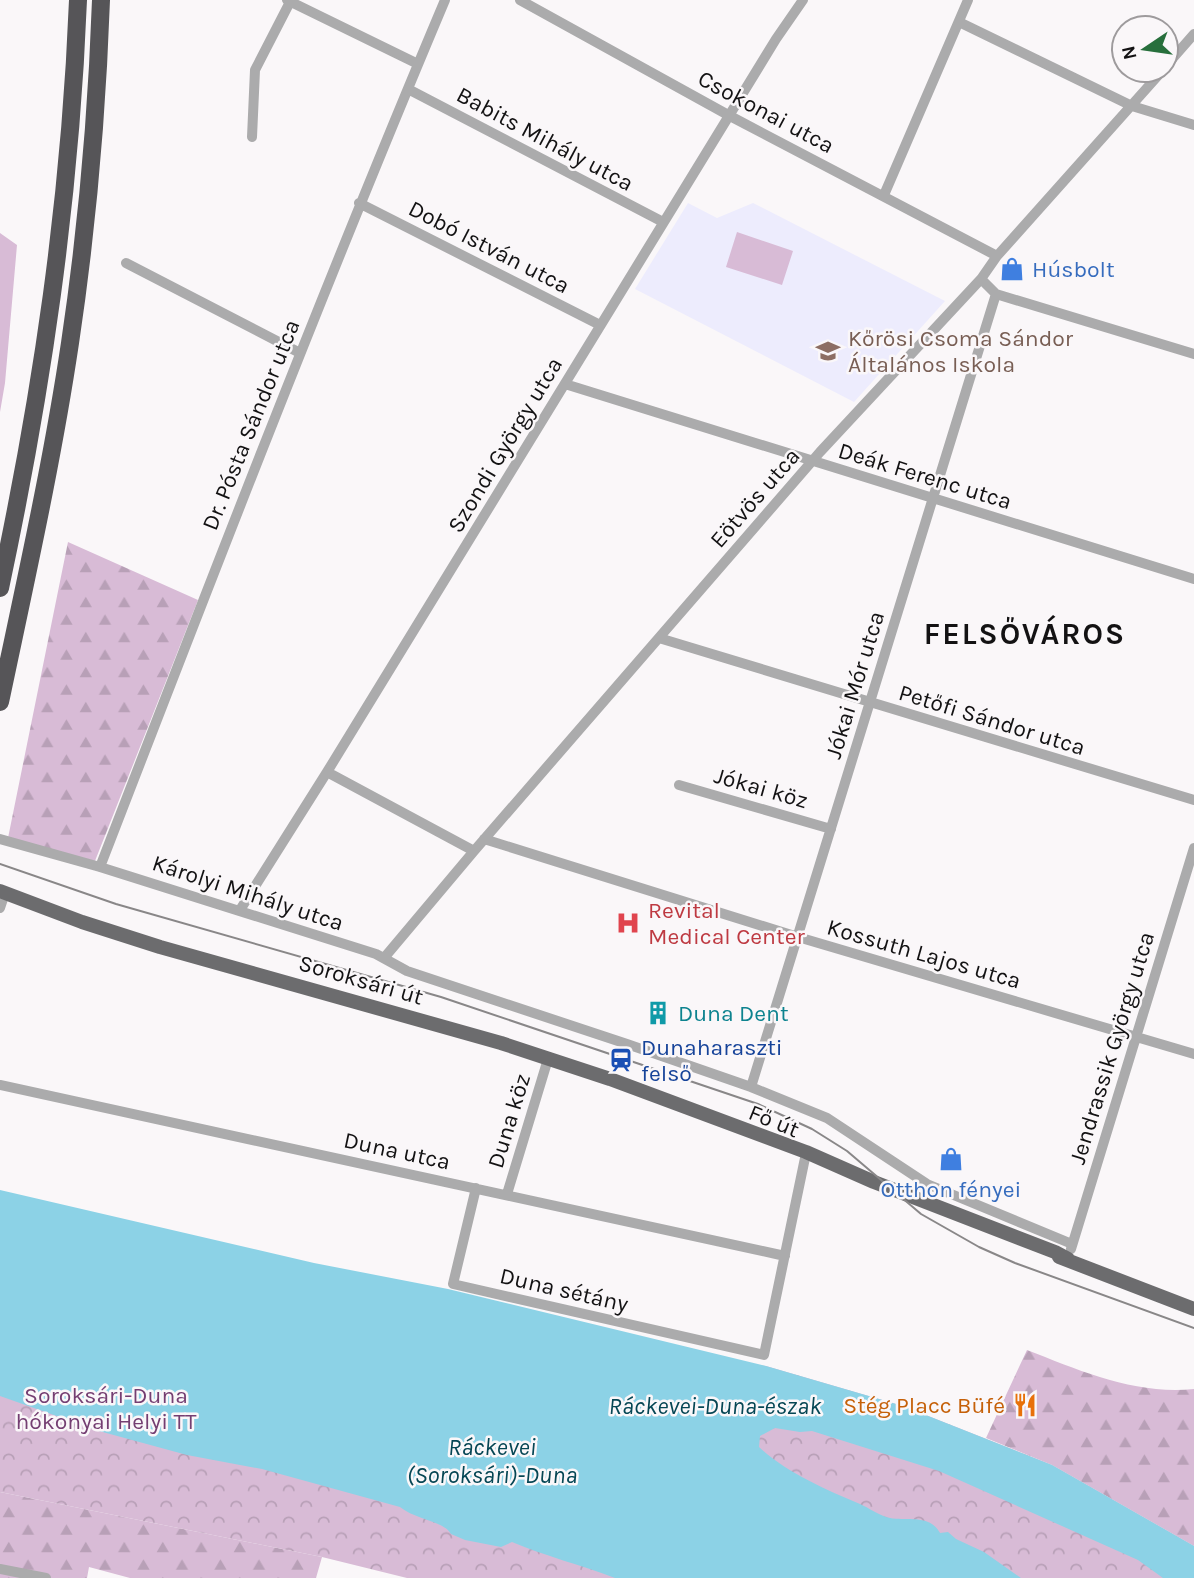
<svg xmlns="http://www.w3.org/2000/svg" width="1194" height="1578" font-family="Karla,sans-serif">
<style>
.education{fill:#edecfd}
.forest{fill:url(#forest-firs)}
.park{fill:url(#park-crowns)}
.garden{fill:#d8bbd6}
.water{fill:#8cd2e6}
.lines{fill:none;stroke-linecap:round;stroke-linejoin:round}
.street{stroke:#ababac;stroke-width:10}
.primary{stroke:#6c6c6e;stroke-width:14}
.highway{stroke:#565558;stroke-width:18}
.tram{stroke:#898788;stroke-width:2}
.labels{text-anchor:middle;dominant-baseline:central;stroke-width:5;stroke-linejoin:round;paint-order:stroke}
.street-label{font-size:23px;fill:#131213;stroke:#faf7f9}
.shop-label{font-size:23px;fill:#366cbe;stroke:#faf7f9;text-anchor:start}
.education-label{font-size:23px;fill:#785e54;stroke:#faf7f9;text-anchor:start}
.health-label{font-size:23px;fill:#be3a42;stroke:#faf7f9;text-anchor:start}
.culture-label{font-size:23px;fill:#0d838f;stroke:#faf7f9;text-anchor:start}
.transit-label{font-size:23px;fill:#164399;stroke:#faf7f9;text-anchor:start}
.park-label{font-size:23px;fill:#743e72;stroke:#faf7f9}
.food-label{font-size:23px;fill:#c56008;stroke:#faf7f9;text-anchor:end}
.water-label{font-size:24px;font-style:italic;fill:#054654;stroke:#faf7f9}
.district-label{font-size:30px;font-weight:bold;letter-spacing:2px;fill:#131213;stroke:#faf7f9}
</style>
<defs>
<pattern id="forest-firs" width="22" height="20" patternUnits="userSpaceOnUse" patternTransform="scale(1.75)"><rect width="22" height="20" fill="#d8bbd6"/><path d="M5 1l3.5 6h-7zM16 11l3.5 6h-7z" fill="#b8a0b7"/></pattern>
<pattern id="park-crowns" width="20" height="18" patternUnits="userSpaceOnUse" patternTransform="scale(1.75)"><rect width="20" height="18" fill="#d8bbd6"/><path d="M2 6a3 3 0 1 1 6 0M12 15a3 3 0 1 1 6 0" fill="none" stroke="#b8a0b7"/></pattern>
</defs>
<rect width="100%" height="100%" fill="#faf7f9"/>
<path class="education" d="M688,203L717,218L753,203L945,301L854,402L635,289Z"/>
<path class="forest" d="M68,542L198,600L95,861L8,838Z
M1027,1350C1081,1371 1135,1395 1194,1389V1546L1052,1465L986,1438Z
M0,1492L322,1557L316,1578H130L89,1567L87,1578H0Z"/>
<path class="park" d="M0,1264L766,1366L903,1406L1052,1465L1194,1546V1578H407L322,1557L0,1492Z"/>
<path class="garden" d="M737,232L793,251L782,285L726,267Z
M0,233L17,245L5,383L0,412Z"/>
<path class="water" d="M0,1190L314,1263L448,1289L766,1366L903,1406L1052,1465L1194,1546V1578H1163L1138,1560L939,1471L812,1431L800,1432L775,1428L760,1436L759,1447C787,1473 825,1489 860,1504C869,1508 880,1516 890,1518C907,1521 930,1514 940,1533L948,1532L956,1539L984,1552L1021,1578H615C581,1565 545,1556 512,1542L501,1547L465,1540L451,1534C444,1521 416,1520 400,1507L262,1469L187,1455L99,1431L0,1396Z"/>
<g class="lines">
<path class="street" d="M287,0L418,64
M520,0L730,116L997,256
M959,22L1132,106L1194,125
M1166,66L1194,34
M408,89L663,222
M252,137L255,70L290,2
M884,195L968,0
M359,203L600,325
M126,263L300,353
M981,279L996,294L1194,354
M565,384L1194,579
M659,638L1194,800
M327,772L474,851
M679,785L831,829
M0,839L100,867L376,954L407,971L627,1044L751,1087L827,1118L927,1184L1072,1244
M484,839L798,937L1194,1054
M100,867C212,577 324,287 445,0
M0,908L5,893
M240,910L327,772L776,39L803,0
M384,958L474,851L820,452L981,279L997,256L1163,70
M0,1085L785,1256
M751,1087L996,294
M476,1188L453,1284L764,1355L805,1158
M507,1194L548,1059
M1071,1249L1194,848
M0,1569L46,1578"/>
<path class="primary" d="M0,891L82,922L160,947L501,1043L610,1079L806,1152L874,1182L1055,1252L1068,1259
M1059,1257L1194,1309"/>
<path class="highway" d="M0,588C42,391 70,202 78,0
M0,702C25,583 52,464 70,343C87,229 97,115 101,0"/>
<path class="tram" d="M0,864L116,904L441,997L758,1104L812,1129L847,1151L921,1214L979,1247L1015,1263L1194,1328"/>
</g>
<defs>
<g id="shop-bare" transform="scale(1.89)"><path d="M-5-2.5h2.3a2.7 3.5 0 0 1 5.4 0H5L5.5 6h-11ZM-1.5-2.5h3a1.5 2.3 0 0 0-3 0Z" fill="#3f7fe0" stroke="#faf7f9" stroke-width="2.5" paint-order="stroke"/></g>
<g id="school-bare" transform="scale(1.89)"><path d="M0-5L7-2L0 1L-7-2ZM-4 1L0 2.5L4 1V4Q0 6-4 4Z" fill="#8d6e63" stroke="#faf7f9" stroke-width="2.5" paint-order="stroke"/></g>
<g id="hospital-bare" transform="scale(1.89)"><path d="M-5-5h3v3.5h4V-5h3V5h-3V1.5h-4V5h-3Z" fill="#e0444e" stroke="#faf7f9" stroke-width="2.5" paint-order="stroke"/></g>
<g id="building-bare" transform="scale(1.89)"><path d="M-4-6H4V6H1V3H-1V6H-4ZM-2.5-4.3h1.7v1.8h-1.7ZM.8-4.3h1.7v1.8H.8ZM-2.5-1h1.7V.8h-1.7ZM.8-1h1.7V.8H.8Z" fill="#0f9aa8" stroke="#faf7f9" stroke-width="2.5" paint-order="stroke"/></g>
<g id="station-bare" transform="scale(1.89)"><path d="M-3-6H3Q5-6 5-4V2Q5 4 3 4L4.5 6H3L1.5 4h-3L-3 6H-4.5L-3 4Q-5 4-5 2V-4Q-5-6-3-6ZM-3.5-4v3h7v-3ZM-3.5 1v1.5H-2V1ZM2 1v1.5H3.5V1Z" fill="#1a4fb4" stroke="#faf7f9" stroke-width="2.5" paint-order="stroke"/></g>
<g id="restaurant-bare" transform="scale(1.89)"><path d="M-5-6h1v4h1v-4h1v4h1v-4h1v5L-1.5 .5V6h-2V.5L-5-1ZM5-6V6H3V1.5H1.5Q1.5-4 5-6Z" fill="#e8710a" stroke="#faf7f9" stroke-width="2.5" paint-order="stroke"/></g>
</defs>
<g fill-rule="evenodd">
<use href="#shop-bare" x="1012" y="269"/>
<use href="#school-bare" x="828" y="351"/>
<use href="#hospital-bare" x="628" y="923"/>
<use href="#building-bare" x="658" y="1013"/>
<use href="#station-bare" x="621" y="1060"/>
<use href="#shop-bare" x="951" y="1159"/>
<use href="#restaurant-bare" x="1025" y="1405"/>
</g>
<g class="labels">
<g class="street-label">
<text transform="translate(766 112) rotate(28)">Csokonai utca</text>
<text transform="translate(545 139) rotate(28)">Babits Mihály utca</text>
<text transform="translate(489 247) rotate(27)">Dobó István utca</text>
<text transform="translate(251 425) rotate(-68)">Dr. Pósta Sándor utca</text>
<text transform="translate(505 445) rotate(-59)">Szondi György utca</text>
<text transform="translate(925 476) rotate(17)">Deák Ferenc utca</text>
<text transform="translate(755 498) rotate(-49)">Eötvös utca</text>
<text transform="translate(855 685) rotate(-73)">Jókai Mór utca</text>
<text transform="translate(992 720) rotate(17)">Petőfi Sándor utca</text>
<text transform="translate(761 788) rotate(16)">Jókai köz</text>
<text transform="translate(248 893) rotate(18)">Károlyi Mihály utca</text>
<text transform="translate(924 954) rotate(16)">Kossuth Lajos utca</text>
<text transform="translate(361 980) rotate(16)">Soroksári út</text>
<text transform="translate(1112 1048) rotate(-73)">Jendrassik György utca</text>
<text transform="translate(509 1121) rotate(-73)">Duna köz</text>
<text transform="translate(774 1121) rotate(22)">Fő út</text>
<text transform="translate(397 1151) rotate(12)">Duna utca</text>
<text transform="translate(564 1290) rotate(13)">Duna sétány</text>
</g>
<g class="shop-label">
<text x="1032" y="269">Húsbolt</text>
<text x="951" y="1189" text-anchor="middle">Otthon fényei</text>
</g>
<g class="education-label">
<text x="848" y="338">Kőrösi Csoma Sándor<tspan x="848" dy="26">Általános Iskola</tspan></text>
</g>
<g class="health-label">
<text x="648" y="910">Revital<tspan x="648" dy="26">Medical Center</tspan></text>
</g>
<g class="culture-label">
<text x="678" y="1013">Duna Dent</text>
</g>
<g class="transit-label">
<text x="641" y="1047">Dunaharaszti<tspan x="641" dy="26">felső</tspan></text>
</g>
<g class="park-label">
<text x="106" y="1395">Soroksári-Duna<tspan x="106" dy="26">hókonyai Helyi TT</tspan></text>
</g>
<g class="food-label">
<text x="1005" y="1405">Stég Placc Büfé</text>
</g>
<g class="water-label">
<text x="715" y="1406">Ráckevei-Duna-észak</text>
<text x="492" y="1447">Ráckevei<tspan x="492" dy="28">(Soroksári)-Duna</tspan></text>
</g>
<g class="district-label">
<text x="1025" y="634">FELSŐVÁROS</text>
</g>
</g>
<g transform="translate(1145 49) rotate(257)"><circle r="33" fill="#faf7f9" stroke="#9e9b9d" stroke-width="2"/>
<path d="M0-5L12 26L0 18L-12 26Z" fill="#276f3c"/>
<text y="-10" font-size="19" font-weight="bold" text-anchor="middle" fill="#131213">N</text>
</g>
</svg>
